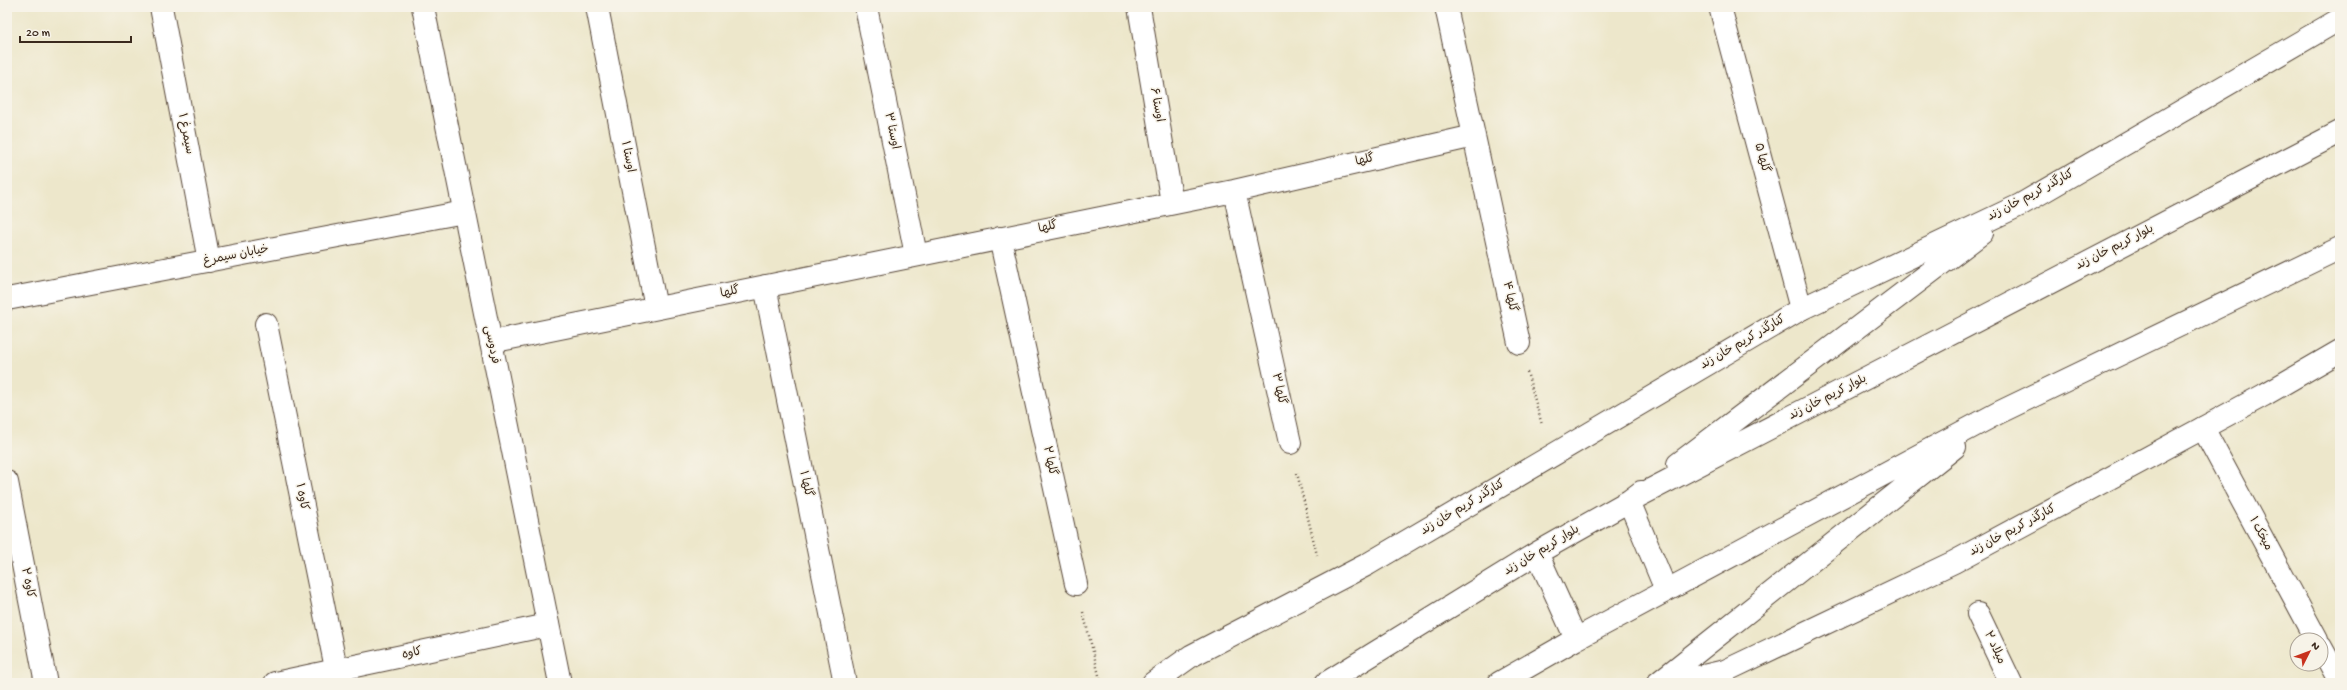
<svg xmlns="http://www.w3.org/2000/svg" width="2347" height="690" font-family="'Gochi Hand','Playpen Sans Arabic',sans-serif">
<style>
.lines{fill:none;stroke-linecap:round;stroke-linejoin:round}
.street-casing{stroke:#564638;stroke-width:24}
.secondary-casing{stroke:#564638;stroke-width:24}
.path{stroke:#564638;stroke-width:2.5;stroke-dasharray:1 3;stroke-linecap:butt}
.street{stroke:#fff;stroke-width:22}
.secondary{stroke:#fff;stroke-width:22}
.labels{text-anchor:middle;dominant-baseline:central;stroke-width:3;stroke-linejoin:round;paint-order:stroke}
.street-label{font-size:12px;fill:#3b2a1e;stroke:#f7f3e8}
</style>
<rect width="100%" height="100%" fill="#f7f3e8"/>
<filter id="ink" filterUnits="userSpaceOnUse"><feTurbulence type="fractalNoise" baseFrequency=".025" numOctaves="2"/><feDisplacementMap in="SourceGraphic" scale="8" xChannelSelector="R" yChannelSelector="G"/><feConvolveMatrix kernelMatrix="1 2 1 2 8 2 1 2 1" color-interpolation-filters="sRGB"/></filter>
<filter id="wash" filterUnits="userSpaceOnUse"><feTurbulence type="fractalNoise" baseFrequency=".012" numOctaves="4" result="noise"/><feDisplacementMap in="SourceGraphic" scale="16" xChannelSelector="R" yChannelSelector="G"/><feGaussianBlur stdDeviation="0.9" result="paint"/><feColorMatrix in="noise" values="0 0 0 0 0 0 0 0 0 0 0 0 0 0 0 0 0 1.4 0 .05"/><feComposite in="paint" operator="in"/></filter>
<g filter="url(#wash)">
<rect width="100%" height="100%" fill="#ede7cb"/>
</g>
<g filter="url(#ink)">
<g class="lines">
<g class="street-casing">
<path id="street" d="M161,7L209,261
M597,7L656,308
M866,7L916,255
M1139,7L1172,203
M1446,7L1519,343
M1720,7L1801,309
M1234,191L1290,443
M1000,238L1076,584
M765,286L845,683
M7,299L464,212
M266,324L339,683
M491,342L1234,191L1474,136
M2203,428L2317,640
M7,482L46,683
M1978,614L2011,683
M2321,647L2340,682
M275,683L548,625"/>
</g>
<g class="secondary-casing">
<path id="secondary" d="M423,7L560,683
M1678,464L1982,233
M1641,492L1629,501L1666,590
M1537,553L1576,639
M1153,683L1191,656L1368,564L1801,309L2020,205L2340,19
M1326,683L1537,553L1629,501L2340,132
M1499,683L1576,639L1998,413L2340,248
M1658,683L1955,447
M1673,683L1725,671L1954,562L2264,395L2340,351"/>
</g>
<path class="path" d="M1527,372L1542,425
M1297,473L1317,555
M1083,612L1101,683"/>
<use href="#street" class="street"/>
<use href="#secondary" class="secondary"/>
</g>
</g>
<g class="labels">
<g class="street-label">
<text transform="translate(1156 105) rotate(80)">اوستا ۶</text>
<text transform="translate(891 131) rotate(78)">اوستا ۳</text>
<text transform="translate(185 134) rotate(79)">سیمرغ ۱</text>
<text transform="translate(627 157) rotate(79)">اوستا ۱</text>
<text transform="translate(1761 158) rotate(75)">گلها ۵</text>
<text transform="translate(1365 161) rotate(-13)">گلها</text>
<text transform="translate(2031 196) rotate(-28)">کنارگذر کریم خان زند</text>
<text transform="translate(1048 228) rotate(-12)">گلها</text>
<text transform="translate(2115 248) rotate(-27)">بلوار کریم خان زند</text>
<text transform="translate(236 256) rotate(-11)">خیابان سیمرغ</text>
<text transform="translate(730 293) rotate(-11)">گلها</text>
<text transform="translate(1509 297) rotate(78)">گلها ۴</text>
<text transform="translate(1743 343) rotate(-30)">کنارگذر کریم خان زند</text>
<text transform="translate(491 345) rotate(79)">فردوسی</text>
<text transform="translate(1278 389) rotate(78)">گلها ۳</text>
<text transform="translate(1828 398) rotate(-27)">بلوار کریم خان زند</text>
<text transform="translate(1049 461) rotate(78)">گلها ۲</text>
<text transform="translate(805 484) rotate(78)">گلها ۱</text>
<text transform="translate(301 497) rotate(79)">کاوه ۱</text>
<text transform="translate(1463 508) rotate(-31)">کنارگذر کریم خان زند</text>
<text transform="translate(2013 531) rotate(-28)">کنارگذر کریم خان زند</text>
<text transform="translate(2260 534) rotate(62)">میخک ۱</text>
<text transform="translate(1542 551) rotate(-31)">بلوار کریم خان زند</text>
<text transform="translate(27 583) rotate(79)">کاوه ۲</text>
<text transform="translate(1994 648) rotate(65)">میلاد ۲</text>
<text transform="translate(412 654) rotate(-12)">کاوه</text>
</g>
</g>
<rect width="2347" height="690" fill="none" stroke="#f7f3e8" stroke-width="24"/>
<g transform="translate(2309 652) rotate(48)"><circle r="19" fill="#f7f3e8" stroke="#aca397"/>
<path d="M0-3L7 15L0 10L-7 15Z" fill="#c8321e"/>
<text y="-6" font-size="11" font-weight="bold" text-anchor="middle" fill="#3b2a1e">N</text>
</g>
<path d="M20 36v6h111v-6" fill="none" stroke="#3b2a1e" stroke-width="2"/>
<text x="26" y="36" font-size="12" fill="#3b2a1e" stroke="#f7f3e8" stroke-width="3" paint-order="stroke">20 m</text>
</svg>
